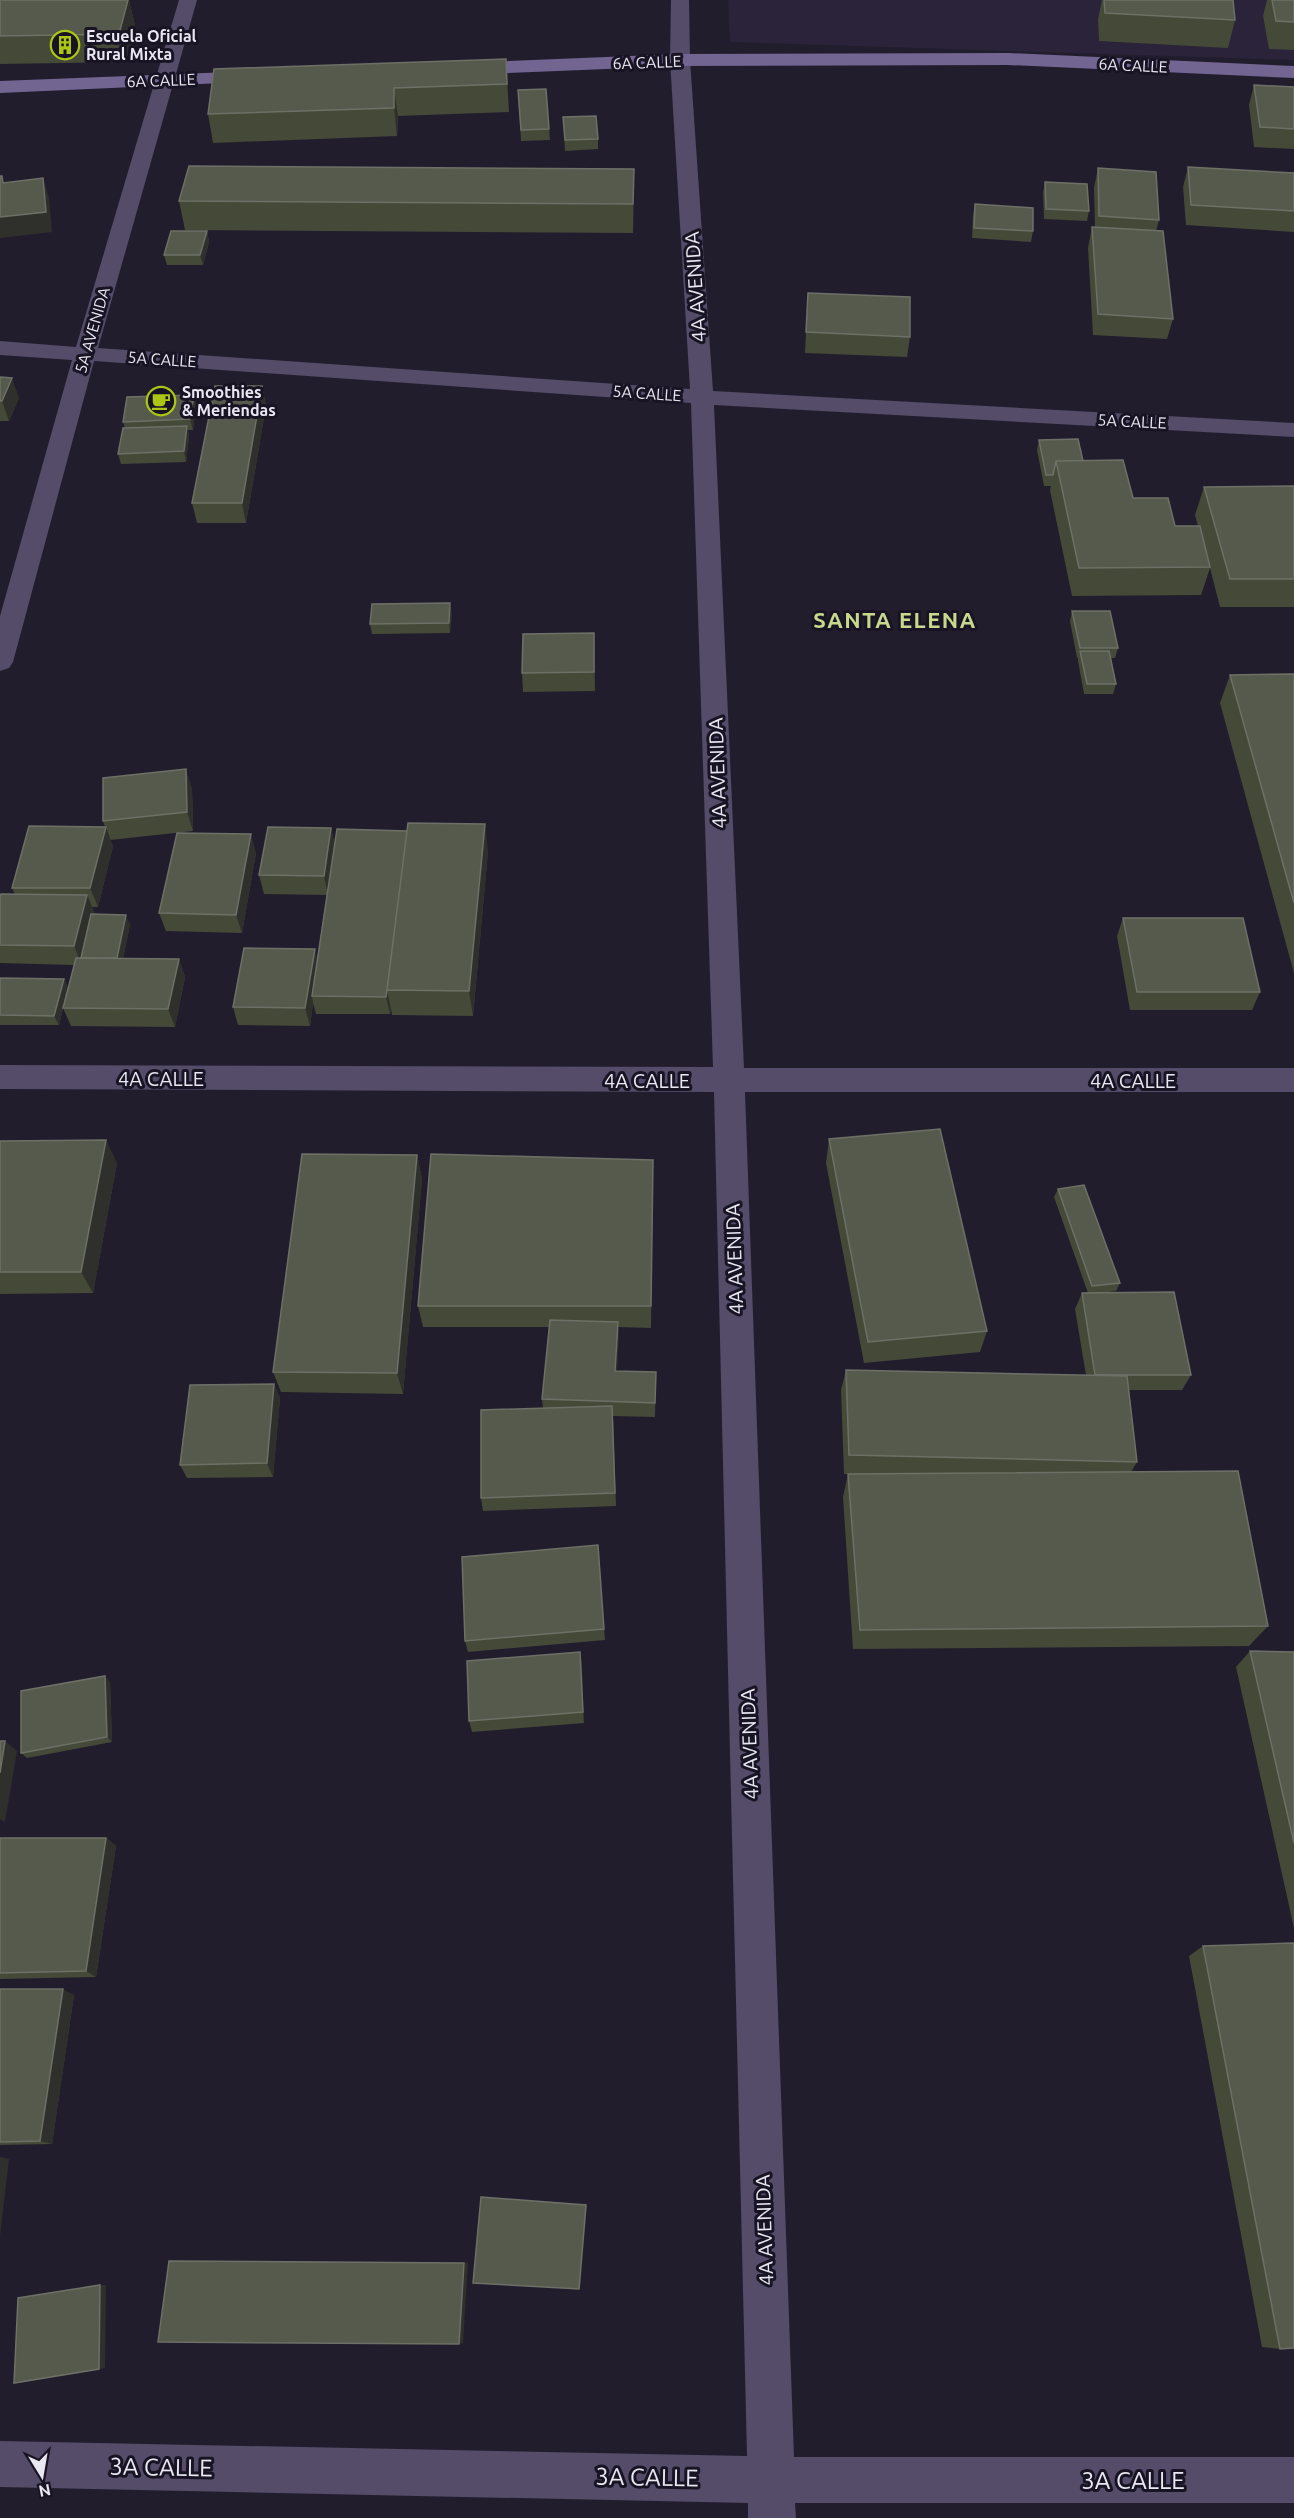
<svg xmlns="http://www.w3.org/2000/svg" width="1294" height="2518" font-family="Ubuntu,sans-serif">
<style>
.built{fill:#2a233a}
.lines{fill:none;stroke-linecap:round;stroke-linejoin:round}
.street{fill:#544c68;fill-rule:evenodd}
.secondary{fill:#726591;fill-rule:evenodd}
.wall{fill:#444938}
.shaded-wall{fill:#2f302b}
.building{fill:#565a4c;stroke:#6d7066;stroke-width:1.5}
.labels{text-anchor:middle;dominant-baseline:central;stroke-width:6;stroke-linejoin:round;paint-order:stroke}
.far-poi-label{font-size:16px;font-weight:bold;fill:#e9e7f2;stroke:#191424;text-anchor:start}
.far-street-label{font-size:16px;fill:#e9e7f2;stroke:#191424}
.street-label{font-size:20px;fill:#e9e7f2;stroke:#191424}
.far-district-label{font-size:22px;font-weight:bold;letter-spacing:1.5px;fill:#c7d88d;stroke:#191424}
.near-street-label{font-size:24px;fill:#e9e7f2;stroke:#191424}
</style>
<rect width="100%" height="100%" fill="#221d2d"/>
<path class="built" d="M728,0H1294V60L730,42Z"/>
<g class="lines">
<path class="street" d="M179,0H197L98,348L690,389L670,60L671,0H689L690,60L713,391L1294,423V437L714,405L744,1068H1294V1092H745L794,2457H1294V2503H795L796,2518H748V2503L0,2487V2441L747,2456L714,1092L0,1089V1065L713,1067L691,403L94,361L13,662L9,668L0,671V616L72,360L0,355V341L76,347Z"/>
<path class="secondary" d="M1008,53L1294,66V78L1008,65L680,66L462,75L455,73L452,69L455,65L462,63L680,54Z
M258,71L265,73L268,77L265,81L0,93V81Z"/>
</g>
<path class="wall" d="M0,0H129L135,26L126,62L0,64Z
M1102,0H1233L1235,20L1228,48L1099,41L1098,19Z
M1267,0H1294V50L1269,49L1263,16Z
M506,59L509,112L398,116L397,136L213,143L208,114Z
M1254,85L1294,87V149L1254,147L1249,105Z
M546,89L550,140L521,141L518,90Z
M563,117L598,139V149L565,151Z
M1188,167L1294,173V232L1186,225L1183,187Z
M1098,168L1159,220L1156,231L1173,319L1167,339L1093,335L1088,248L1092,227L1095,228L1094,188Z
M634,169L633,233L185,230L179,201Z
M1045,182L1089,211L1087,221L1044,219L1043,193Z
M975,204L1033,231L1031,242L972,238L973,215Z
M207,231L209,242L203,265H167L164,255Z
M808,293L910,337L907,357L805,353Z
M0,377L19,398L9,421H0Z
M262,386L266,406L246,523H197L192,503Z
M194,395L196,406L193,430H188L189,437L186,462L121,464L118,454L125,428L123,422Z
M1039,440L1083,461L1133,498L1175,526H1198L1195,515L1204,487L1294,486V607H1220L1210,568L1201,595L1072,596L1050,490L1051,486H1044L1037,450Z
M1072,611L1118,648L1115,658H1111L1116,684L1113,694H1084L1078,661V658H1077L1070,621Z
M452,614L450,633L372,634L370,624Z
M594,633L595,691L523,692L522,673Z
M1294,674V973L1220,703L1230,675Z
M192,788L193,831L110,840L113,846L98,907H92L94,915L130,925L123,958L179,959L185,977L175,1027L71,1026L63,1008L59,1025H0V978L64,979L68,988L74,965L0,963V897L15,894L12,888L105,827L103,821Z
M331,828L335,845L488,851L473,1016L392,1015L391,1009L390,1014H316L313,1003L310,1026L238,1025L233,1007L317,959L327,895L264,894L259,875Z
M256,853L242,933L166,931L159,913Z
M1123,918L1260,992L1252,1010H1130L1117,936Z
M829,1139L987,1331L980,1352L864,1363L826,1163Z
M0,1141L117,1163L93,1293L0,1294Z
M417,1155L422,1179L403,1394L281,1392L273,1372Z
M653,1160L651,1328L618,1327L617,1371L656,1372L655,1417L613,1416L616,1506L483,1511L481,1498L543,1408L542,1399L549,1327H423L418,1306Z
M1058,1189L1120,1283L1116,1291L1100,1293L1191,1375L1182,1390H1129L1137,1462L1131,1472L1268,1626L1249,1646L853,1649L843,1497L848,1474H860H844L841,1390L846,1370L1086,1375L1075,1309L1082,1293H1088L1054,1197Z
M274,1384L280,1398L273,1477L187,1478L180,1465Z
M598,1545L605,1640L468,1652L465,1641Z
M1250,1651L1294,1652V1928L1236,1667Z
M580,1652L584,1723L472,1732L469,1721Z
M110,1682L112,1742L27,1758L21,1753Z
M0,1838H106L116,1846L96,1977L0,1979Z
M1203,1946L1280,2349L1262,2347L1189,1956Z
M0,1989L74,1995L52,2144L0,2145Z"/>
<path class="shaded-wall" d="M128,0H129L135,26L126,62L119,34Z
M394,88L398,116L397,136L394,108Z
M634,169V197L633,233V204Z
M43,178L49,198L52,232L0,238V217Z
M207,231L209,242L203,265L200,255Z
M12,378L19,398L9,421L2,401Z
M262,386L266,406L246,523L242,503Z
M194,395L196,406L193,430L190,419Z
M187,426L189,437L186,462L184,451Z
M450,603L452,614L450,633L449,623Z
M186,769L192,788L193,831L187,812Z
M485,824L488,851L473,1016L469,991Z
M106,827L113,846L98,907L90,888Z
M331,828L335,847L328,895L324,876Z
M251,834L256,853L242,933L236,915Z
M87,895L95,913L83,963H81L74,946Z
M126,915L130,925L120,973L116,963Z
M315,949L319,967L312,996L313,1003L310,1026L305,1008Z
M179,959L185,977L175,1027L168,1009Z
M64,979L68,988L59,1025L54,1016Z
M387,991L391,1009L390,1014L386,997Z
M106,1140L117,1163L93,1293L81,1272Z
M417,1155L422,1179L403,1394L397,1373Z
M618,1322L619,1337L616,1386L615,1371Z
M274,1384L280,1398L273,1477L267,1463Z
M580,1652L582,1663L584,1723L583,1712Z
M105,1676L110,1682L112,1742L107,1737Z
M5,1741L17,1751L5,1822L0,1819V1773Z
M106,1838L116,1846L96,1977L86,1971Z
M63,1989L74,1995L52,2144L40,2141Z
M0,2157L9,2159L0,2236Z
M586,2205L587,2206L580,2289H579Z
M464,2263H468L463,2343L459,2344Z
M100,2285H106L105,2368L99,2369Z"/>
<path class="building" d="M0,0H128L119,34L0,36Z
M1104,0H1233L1235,20L1105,13Z
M1272,0H1294V22L1276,21Z
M506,59L507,84L394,88V108L208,114L214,69Z
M1254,85L1294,87V129L1260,127Z
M546,89L549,129L521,130L518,90Z
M596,116L598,139L565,140L563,117Z
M189,166L634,169L633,204L179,201Z
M1188,167L1294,173V211L1191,205Z
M1098,168L1156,172L1159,220L1099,216Z
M0,176H2L3,183L43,178L46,212L0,217Z
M1045,182L1087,184L1089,211L1046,209Z
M975,204L1033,208V231L974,228Z
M1092,227L1163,231L1173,319L1098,314Z
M171,231H207L200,255H164Z
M808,293L910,297V337L806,332Z
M0,377L12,378L2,401H0Z
M215,386H262L242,503H192Z
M194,395L190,419L123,422L127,397Z
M187,426L184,451L118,454L123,428Z
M1078,439L1083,461H1056L1053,475H1046L1039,440Z
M1123,460L1133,498H1168L1175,526H1200L1210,567L1079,568L1056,461Z
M1294,486V579H1230L1204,487Z
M450,603L449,623L370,624L372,604Z
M1072,611H1110L1118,648H1080Z
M594,633V672L522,673L523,634Z
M1080,651H1109L1116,684H1087Z
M1294,674V903L1230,675Z
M186,769L187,812L103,821V778Z
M408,823L485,824L469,991L387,990Z
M29,826L106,827L90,888H12Z
M268,827L331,828L324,876L259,875Z
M337,829L407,831L386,997L312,996Z
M177,833L251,834L236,915L159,913Z
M1,894L87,895L74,946L0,945V897Z
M91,914L126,915L117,958H81Z
M1123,918H1243L1260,992H1137Z
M244,948L315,949L305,1008L233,1007Z
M76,958L179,959L168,1009L63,1008Z
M0,978L64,979L54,1016L0,1015Z
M940,1129L987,1331L868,1342L829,1139Z
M106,1140L81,1272H0V1141Z
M302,1154L417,1155L397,1373L273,1372Z
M431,1154L653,1160L651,1306H418Z
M1084,1185L1120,1283L1092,1286L1058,1189Z
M1174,1292L1191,1375H1095L1082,1293Z
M550,1320L618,1322L615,1371L656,1372L655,1403L542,1399Z
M846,1370L1127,1376L1137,1462L849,1455Z
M274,1384L267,1463L180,1465L190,1385Z
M612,1406L615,1493L481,1498V1410Z
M1238,1471L1268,1626L860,1630L848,1474Z
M598,1545L604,1629L465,1641L462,1557Z
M1250,1651L1294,1652V1843Z
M580,1652L583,1712L469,1721L467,1661Z
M105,1676L107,1737L21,1753V1691Z
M0,1741H5L0,1773Z
M0,1838H106L86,1971L0,1973Z
M1294,1943V2348L1280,2349L1203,1946Z
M0,1989H63L40,2141L0,2142Z
M481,2197L586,2205L579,2289L473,2283Z
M169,2261L464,2263L459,2344L158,2342Z
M100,2285L99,2369L14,2383L18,2298Z"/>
<defs>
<g id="building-ring" transform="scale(1.5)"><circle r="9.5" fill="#191424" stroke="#abc614" stroke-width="1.5"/><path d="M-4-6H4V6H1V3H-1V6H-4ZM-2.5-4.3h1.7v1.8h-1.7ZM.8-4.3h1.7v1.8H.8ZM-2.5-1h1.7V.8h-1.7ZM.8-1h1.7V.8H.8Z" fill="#abc614"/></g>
<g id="cafe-ring" transform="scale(1.5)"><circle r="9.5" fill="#191424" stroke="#abc614" stroke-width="1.5"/><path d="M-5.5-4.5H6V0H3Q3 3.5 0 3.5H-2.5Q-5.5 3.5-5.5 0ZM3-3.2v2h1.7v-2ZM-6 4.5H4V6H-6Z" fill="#abc614"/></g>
</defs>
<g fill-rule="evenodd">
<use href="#building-ring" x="65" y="45"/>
<use href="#cafe-ring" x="161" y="401"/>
</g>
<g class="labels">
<g class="far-poi-label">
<text x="86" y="36">Escuela Oficial<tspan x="86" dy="18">Rural Mixta</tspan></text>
<text x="182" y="392">Smoothies<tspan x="182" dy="18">&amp; Meriendas</tspan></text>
</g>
<g class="far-street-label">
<text transform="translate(647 62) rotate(-2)">6A CALLE</text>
<text transform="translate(1133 65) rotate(3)">6A CALLE</text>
<text transform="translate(161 80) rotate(-2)">6A CALLE</text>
<text transform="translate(92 330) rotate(-74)">5A AVENIDA</text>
<text transform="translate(162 359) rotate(4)">5A CALLE</text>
<text transform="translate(647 393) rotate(4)">5A CALLE</text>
<text transform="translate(1132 421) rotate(3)">5A CALLE</text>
</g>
<g class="street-label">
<text transform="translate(695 287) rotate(-94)">4A AVENIDA</text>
<text transform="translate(717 773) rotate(-92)">4A AVENIDA</text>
<text x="161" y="1078">4A CALLE</text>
<text x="647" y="1080">4A CALLE</text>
<text x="1133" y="1080">4A CALLE</text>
<text transform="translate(734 1259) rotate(-92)">4A AVENIDA</text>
<text transform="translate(749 1744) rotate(-92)">4A AVENIDA</text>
<text transform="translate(764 2230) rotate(-92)">4A AVENIDA</text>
</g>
<g class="far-district-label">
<text x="895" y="619">SANTA ELENA</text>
</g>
<g class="near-street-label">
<text transform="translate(161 2467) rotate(1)">3A CALLE</text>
<text transform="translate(647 2477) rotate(1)">3A CALLE</text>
<text x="1133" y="2480">3A CALLE</text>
</g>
</g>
<g transform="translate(42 2476) rotate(169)" stroke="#191424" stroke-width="4.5" paint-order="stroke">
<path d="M0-4.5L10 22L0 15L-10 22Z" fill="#e9e7f2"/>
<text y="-9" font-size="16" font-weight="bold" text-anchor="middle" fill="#e9e7f2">N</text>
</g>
</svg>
